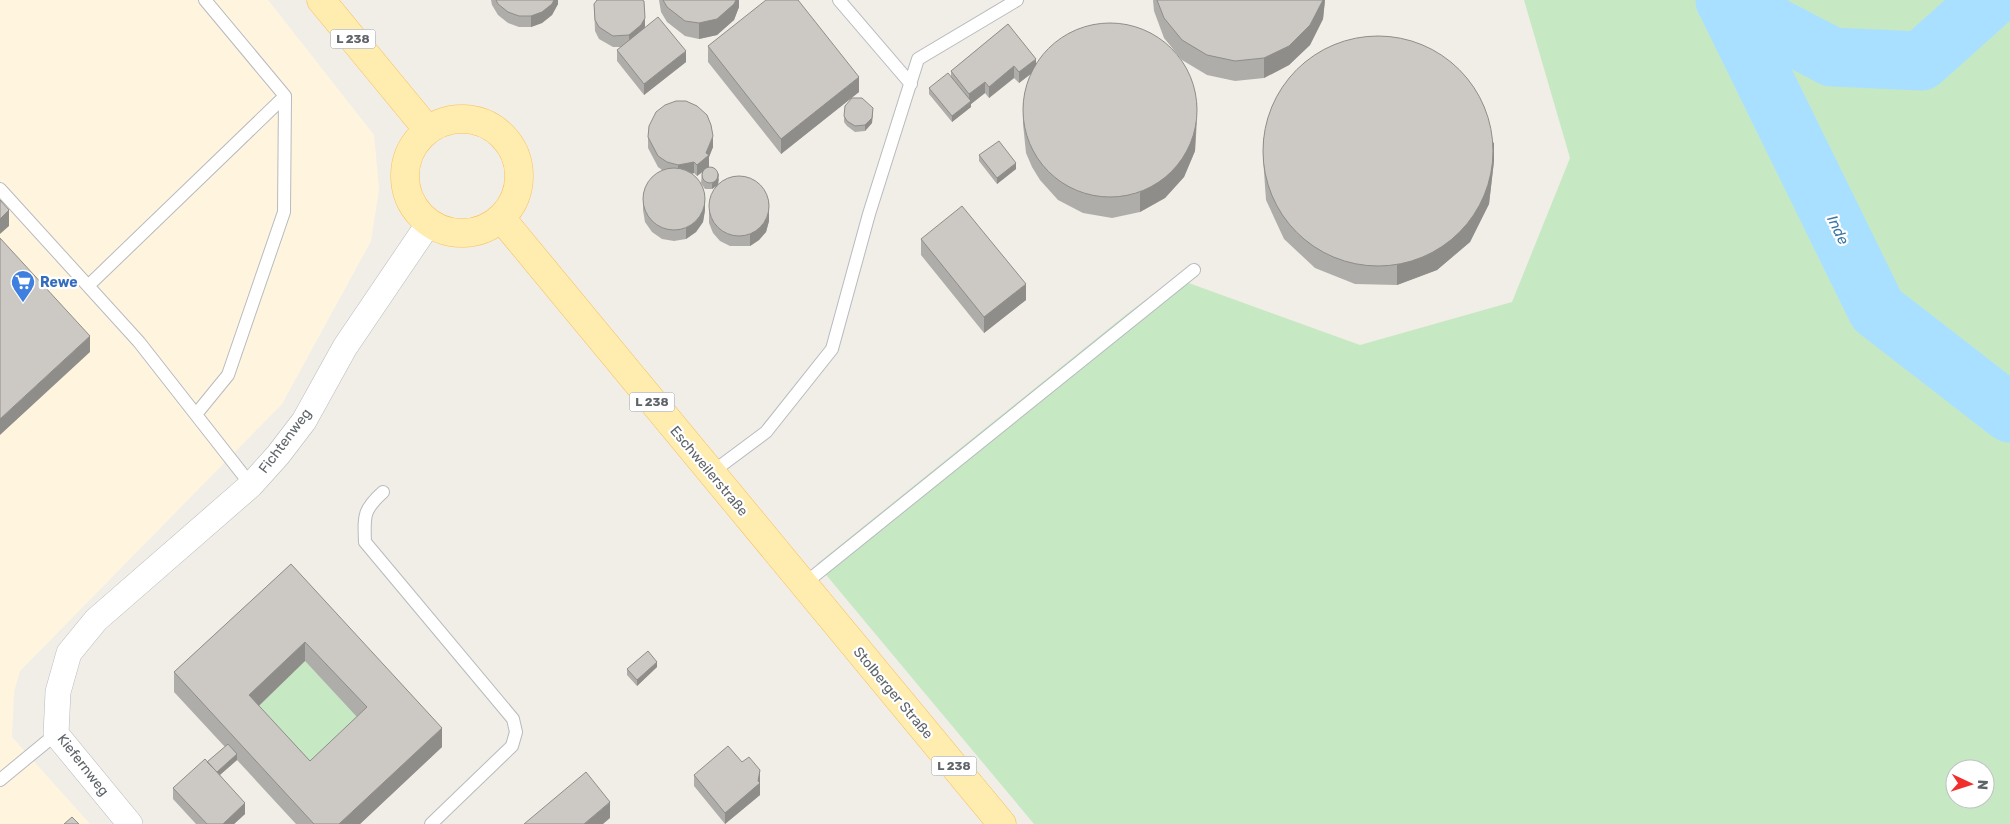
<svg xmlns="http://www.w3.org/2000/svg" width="2010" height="824" font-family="Rubik,sans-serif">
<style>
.commercial{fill:#fff5df}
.green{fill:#c6e9c3;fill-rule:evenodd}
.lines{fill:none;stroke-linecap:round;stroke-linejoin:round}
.river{stroke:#aae0ff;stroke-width:59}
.service-casing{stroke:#b7babe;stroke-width:14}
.minor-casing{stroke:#b7babe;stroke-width:26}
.primary-casing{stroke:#f8c059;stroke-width:29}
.service{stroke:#fff;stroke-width:12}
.minor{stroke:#fff;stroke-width:25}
.primary{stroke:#ffecaf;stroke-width:28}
.wall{fill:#afada9;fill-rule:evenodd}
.shaded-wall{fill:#8f8d89}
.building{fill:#ccc9c4;stroke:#8f8d89;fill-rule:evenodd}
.labels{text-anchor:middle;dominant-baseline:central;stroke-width:4.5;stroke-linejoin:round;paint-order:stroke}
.shield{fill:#fff;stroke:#8e9295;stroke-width:1}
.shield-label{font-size:12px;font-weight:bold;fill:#5e6468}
.shop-label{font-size:14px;font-weight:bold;fill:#366cbe;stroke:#fff;text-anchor:start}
.street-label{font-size:14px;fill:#5e6468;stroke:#fff}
.water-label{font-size:15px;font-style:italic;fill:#3a76a5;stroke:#fff}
</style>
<rect width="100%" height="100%" fill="#f1eee7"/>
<path class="commercial" d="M0,0H268L374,135L379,189L371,241L282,404L20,671L14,692L12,737L90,824H0Z"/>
<path class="green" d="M1524,0H2010V824H1034L817,564L1128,313L1175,278L1360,345L1512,302L1570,158ZM1955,769H1985V799H1955Z
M305,661L367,727L310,780L249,715Z"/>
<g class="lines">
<path class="river" d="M1725,0L1877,310L2010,413
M1725,1L1832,57L1921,61L1989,0"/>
<g class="service-casing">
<path id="service" d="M839,0L911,84
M0,189L139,342L251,485
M88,286L285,96
M197,413L228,375L284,212L285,96L205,0
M711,473L766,432L832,349L869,214L918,59L1017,0
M383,492C363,510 364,516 365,542L513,719L516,732L512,746L431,824
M804,584L1194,270
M0,780L56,734"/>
</g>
<g class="minor-casing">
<path id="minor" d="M130,824L56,734L58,692L69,653L96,620L251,485L278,455L304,421L345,347L429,223"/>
</g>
<g class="primary-casing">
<path id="primary" d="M321,0L428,130
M405 176a57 57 0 1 1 114 0a57 57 0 1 1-114 0Z
M501,218L1002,824"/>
</g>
<use href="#service" class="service"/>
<use href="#minor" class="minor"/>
<use href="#primary" class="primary"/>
</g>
<path class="wall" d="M491,0H558V4L552,15L542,23L531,27H519L508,23L498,15L492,5Z
M659,0H739V7L734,20L717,35L699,39L685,36L667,22L661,12Z
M1153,0H1325L1323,19L1310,45L1289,65L1264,78L1235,81L1207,75L1182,60L1164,38L1154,11Z
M594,4L645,28L686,62L644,95L617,61V50L621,47H613L599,39L595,31Z
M1008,24L1036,66L1197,122L1195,151L1184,177L1165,198L1140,212L1112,218L1083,213L1058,200L1040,180L1032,167L1026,153L1023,124V104L1033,72L1019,83L1014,78L989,98L985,93L971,104V107L952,122L929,94V88L951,77V71Z
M708,46L859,92L781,154L708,62Z
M873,113L872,123L865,131L855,132L847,126L844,122V116Z
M648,137L713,147L709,157L708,167L719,179L718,185L769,221L766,232L759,240L750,246H730L720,241L713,233L709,223V212L716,186L712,189H705L701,183L702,172L697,176L694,173L692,174L705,210L703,222L696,232L686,239L674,241L662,239L652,232L645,222L643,210V198L662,170L658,167L648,148Z
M1263,138L1494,161L1489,204L1470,242L1437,270L1397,285L1355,284L1315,268L1284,239L1266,200L1263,158Z
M979,155L1016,169L997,184L979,161Z
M921,239L1026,300L984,333L921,255Z
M291,564L442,747L360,824H296L237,760L220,775L245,814L234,824H196L173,799V788L207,762L225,747L174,692V672ZM305,661L357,717L310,761L259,706Z
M657,667L637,686L627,675V669Z
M760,770V795L725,824L694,786V775Z"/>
<path class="shaded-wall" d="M554,0H558V4L552,15L542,23L531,27V16Z
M736,0H739V7L734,20L717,35L699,39V23Z
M1323,0H1325L1323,19L1310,45L1289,65L1264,78V58Z
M645,18V29L629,46V35Z
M686,51V62L644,95V84Z
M1036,59V70L1019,83V72Z
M1014,66V78L989,98V87Z
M859,77V92L781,154V139Z
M985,82V93L971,104V107L952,122V116L969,103V94Z
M1197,102L1195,151L1184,177L1165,198L1140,212V193Z
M873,108L872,123L865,131V125Z
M713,136V147L709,157V167L697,176V165L706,153Z
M1494,142V161L1489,204L1470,242L1437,270L1397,285V265Z
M694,162V173L678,176V165Z
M1016,163V169L997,184V178Z
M719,173L718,185L712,189V184Z
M705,199V210L703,222L696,232L686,239V228Z
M769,200V221L766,232L759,240L750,246V234Z
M9,210V226L0,234V219Z
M1026,284V300L984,333V317Z
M90,336V352L0,435V419Z
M305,642V661L249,715V695Z
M657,662V667L637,686V680Z
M442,728V747L360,824H339Z
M237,754V760L214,780V774Z
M760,770V795L725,824V813L758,781Z
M610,802V818L603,824H584Z
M245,803V814L234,824H223Z"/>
<path class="building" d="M496,0H554L552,4L542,12L531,16H519L508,12L498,4Z
M597,0H642L644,1L645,18L641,25L629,35L613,36L599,27L595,20L594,4Z
M663,0H736L734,4L717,19L699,23L685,21L667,7Z
M766,0H798L859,77L781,139L708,46Z
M1157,0H1323L1310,25L1289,46L1264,58L1235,61L1207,55L1182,40L1164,18Z
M658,17L686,51L644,84L617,50Z
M1023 110a87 87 0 1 1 174 0a87 87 0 1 1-174 0Z
M1008,24L1036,59L1019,72L1014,66L989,87L985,82L969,94L951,71Z
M1263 151a115 115 0 1 1 230 0a115 115 0 1 1-230 0Z
M948,73L971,101L952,116L929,88Z
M852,98H862L873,108L872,118L865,125L855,126L847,121L844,116L845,106Z
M676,101H686L697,106L707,115L711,125L713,136L706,153L709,155L697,165L694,162L678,165L667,162L658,156L648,137L649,126L656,112L665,105Z
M999,141L1016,163L997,178L979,155Z
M702 175a8 8 0 1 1 16 0a8 8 0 1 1-16 0Z
M643 199a31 31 0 1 1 62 0a31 31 0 1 1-62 0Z
M709 206a30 30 0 1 1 60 0a30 30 0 1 1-60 0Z
M0,200L9,210L0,219Z
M962,206L1026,284L984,317L921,239Z
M0,238L90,336L0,419Z
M291,564L442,728L339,824H314L174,672ZM305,642L367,707L310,761L249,695Z
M648,651L657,662L637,680L627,669Z
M228,744L237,754L217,772L207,762Z
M728,746L742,762L749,757L760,770L758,781L760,783L725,813L694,775Z
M205,759L245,803L223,824H207L173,788Z
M586,772L610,802L584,824H524Z
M72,817L79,824H64Z"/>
<defs>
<g id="supermarket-pin" transform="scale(1.25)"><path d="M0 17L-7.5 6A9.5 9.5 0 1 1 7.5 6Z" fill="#3f7fe0" stroke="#fff"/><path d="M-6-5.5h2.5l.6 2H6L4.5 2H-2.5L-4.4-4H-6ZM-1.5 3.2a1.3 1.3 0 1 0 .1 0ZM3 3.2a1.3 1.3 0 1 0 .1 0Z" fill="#fff"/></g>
</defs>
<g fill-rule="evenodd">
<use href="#supermarket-pin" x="23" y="282"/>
</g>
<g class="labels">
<g class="shield">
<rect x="330.5" y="29.5" width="45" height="19" rx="4"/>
<rect x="629.5" y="392.5" width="45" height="19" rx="4"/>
<rect x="931.5" y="756.5" width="45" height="19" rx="4"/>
</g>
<g class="shield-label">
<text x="353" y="39">L 238</text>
<text x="652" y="402">L 238</text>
<text x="954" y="766">L 238</text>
</g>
<g class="shop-label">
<text x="40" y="282">Rewe</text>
</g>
<g class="street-label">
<text transform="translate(285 441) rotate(-53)">Fichtenweg</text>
<text transform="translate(709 471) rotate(50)">Eschweilerstraße</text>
<text transform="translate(893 693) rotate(50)">Stolberger Straße</text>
<text transform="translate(83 765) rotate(52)">Kiefernweg</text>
</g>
<g class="water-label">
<text transform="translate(1838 230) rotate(64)">Inde</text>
</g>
</g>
<g transform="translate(1970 784) rotate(94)"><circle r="24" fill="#ffffff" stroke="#bfc1c3"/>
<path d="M0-4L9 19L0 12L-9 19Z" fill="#f22e2d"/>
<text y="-8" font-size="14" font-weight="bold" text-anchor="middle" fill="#5e6468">N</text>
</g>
</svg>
